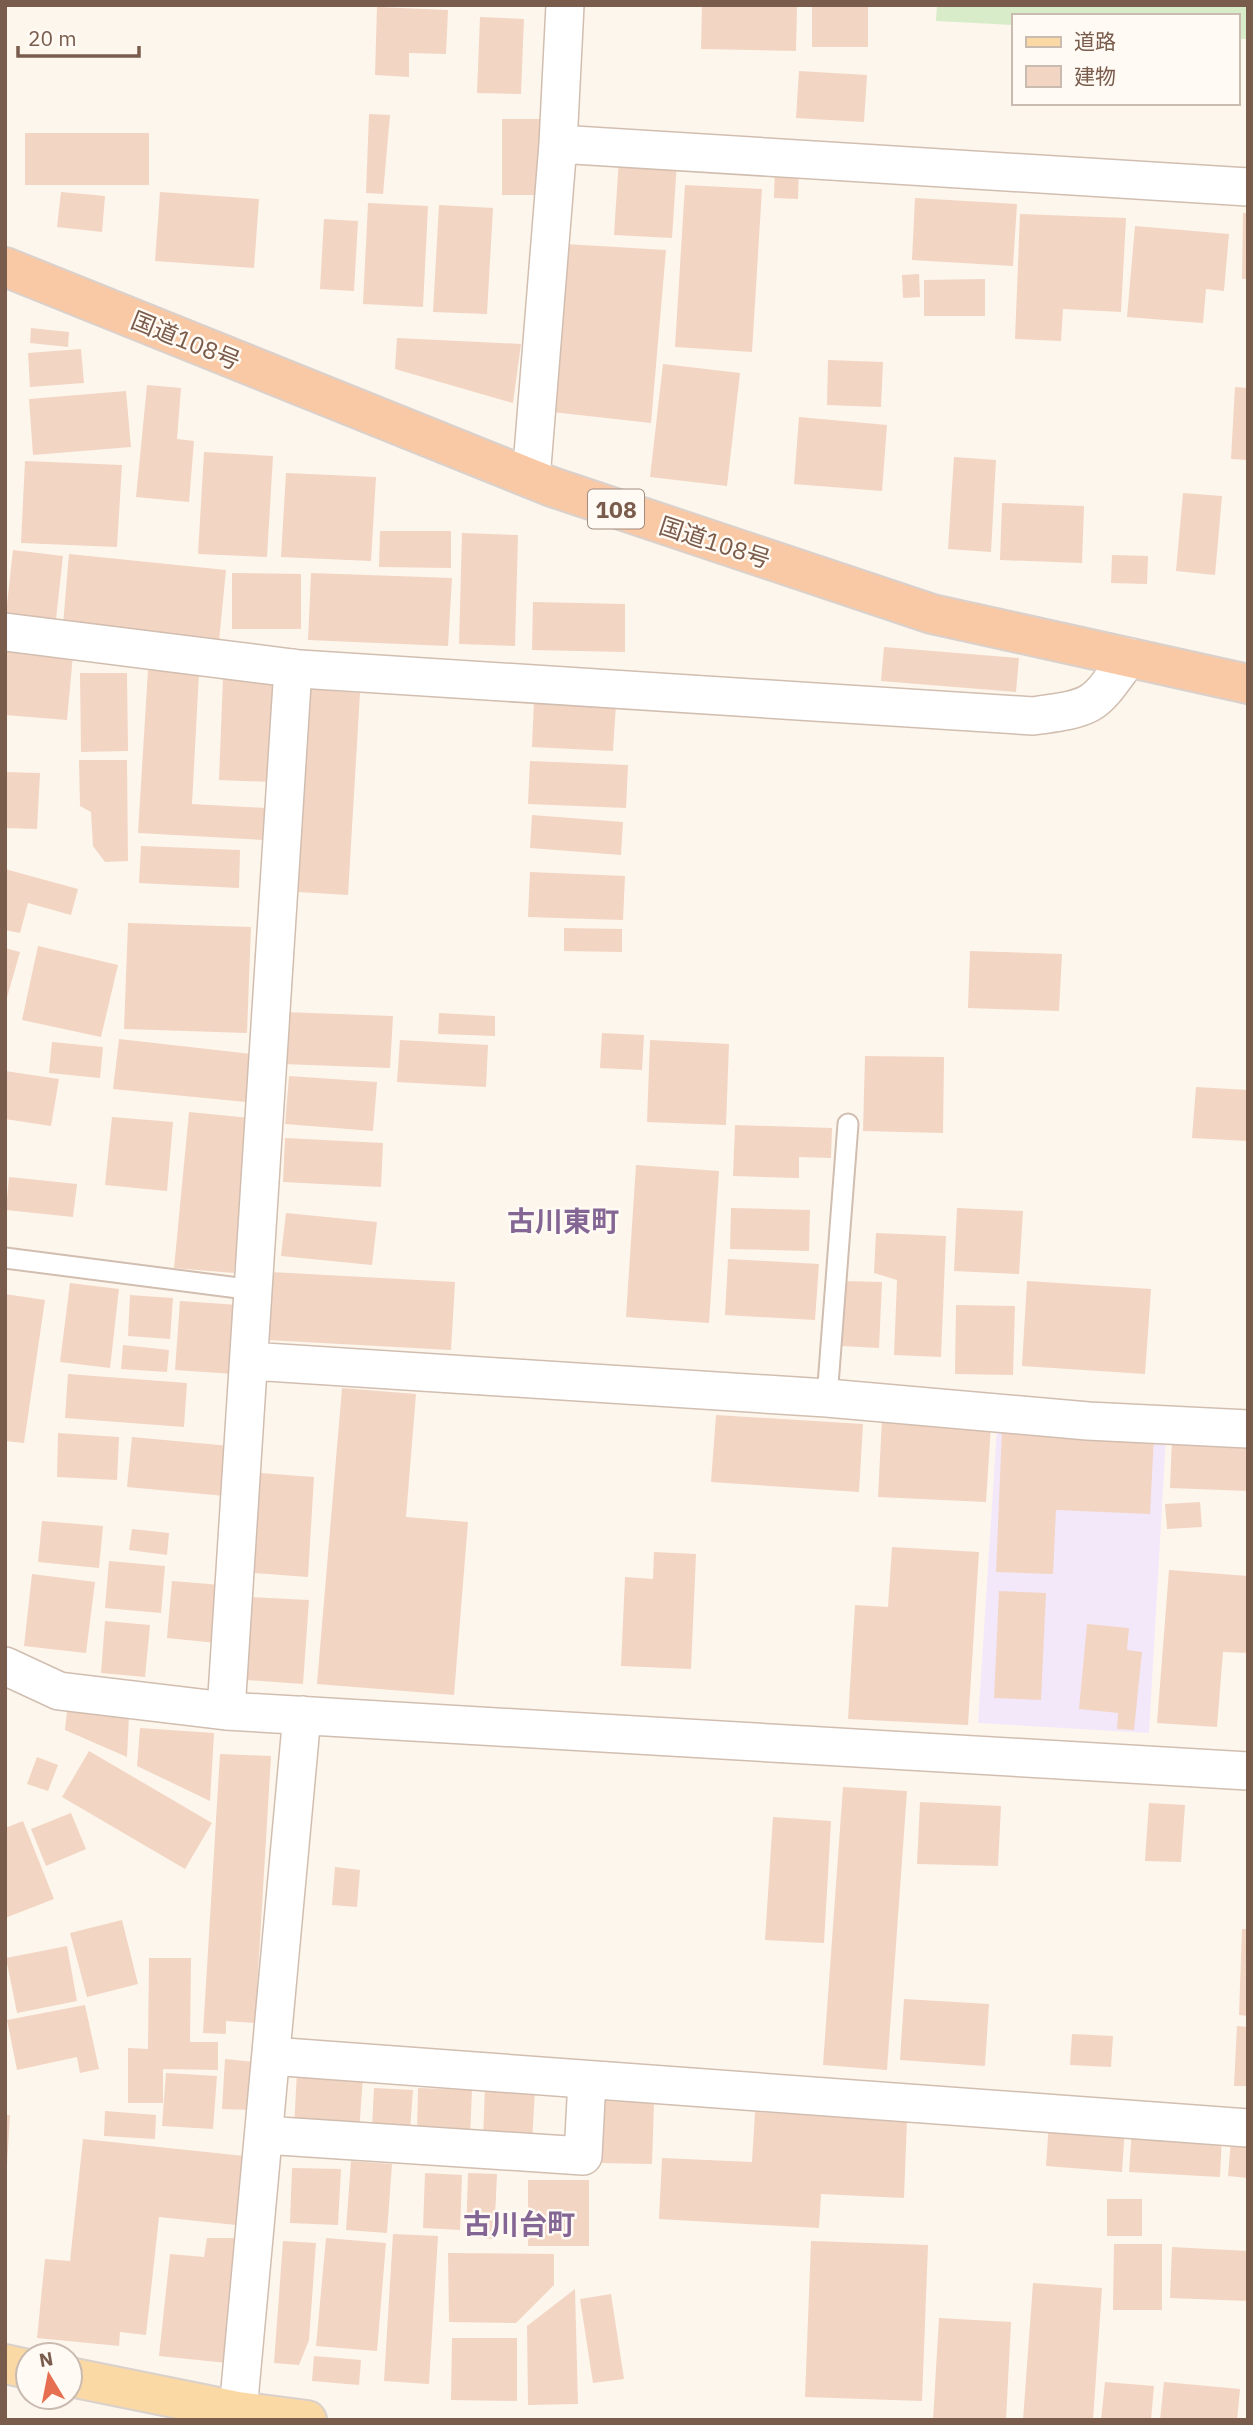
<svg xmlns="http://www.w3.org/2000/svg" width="1253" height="2425" font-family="'IBM Plex Sans','Noto Sans JP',sans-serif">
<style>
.education{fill:#f3e8fa}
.green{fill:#d8ecc9}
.building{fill:#f3d5c3}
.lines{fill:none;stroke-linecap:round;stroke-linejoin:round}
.service-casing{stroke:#d1beb0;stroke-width:23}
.minor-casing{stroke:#d1beb0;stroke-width:40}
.primary-casing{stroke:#dad1cd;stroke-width:42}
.trunk-casing{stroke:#dad1cd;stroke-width:42}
.service{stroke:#fff;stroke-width:19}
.minor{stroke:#fff;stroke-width:37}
.primary{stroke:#fbd9a5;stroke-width:38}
.trunk{stroke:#f9c8a4;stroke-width:38}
.labels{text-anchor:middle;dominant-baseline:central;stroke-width:5;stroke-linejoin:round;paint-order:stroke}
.shield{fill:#fffaf3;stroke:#a28b7f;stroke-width:2}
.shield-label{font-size:23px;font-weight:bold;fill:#7a5c4d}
.street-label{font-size:24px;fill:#7a5c4d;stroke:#fffaf3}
.quarter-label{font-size:28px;font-weight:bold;fill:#846695;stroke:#fffaf3}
</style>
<rect width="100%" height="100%" fill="#fdf6ec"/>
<path class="education" d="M997,1427L1166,1437L1149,1733L978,1723Z"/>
<path class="green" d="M937,5H1248V39H1237V16H1013V25L936,21Z"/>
<path class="building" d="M702,5H797L796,51L701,49Z
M812,5H868V47H812Z
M377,7L448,10L446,54L409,53V77L375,75Z
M480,17L524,19L521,94L477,93Z
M799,71L867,75L864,122L796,118Z
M369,114L390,115L383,194L366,193Z
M502,119H542L541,195H502Z
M25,133H149V185H25Z
M619,158L677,162L672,238L614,235Z
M775,166L799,167L798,199L774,198Z
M685,185L762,189L752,352L675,347Z
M61,192L105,196L102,232L57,227Z
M160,192L259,199L254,268L155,261Z
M915,198L1017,204L1013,266L912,260Z
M368,203L428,206L423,307L363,304Z
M439,205L493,208L487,314L433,312Z
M1243,213H1248V279H1242Z
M1020,214L1126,218L1121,312L1063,309L1061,341L1015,339Z
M324,219L358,221L354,291L320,289Z
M1135,226L1229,234L1224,291L1206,289L1203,323L1127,317Z
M565,244L666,250L651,423L552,412Z
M919,274L920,297L903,298L902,275Z
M985,279V316H924V280Z
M31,328L69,332L68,347L30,343Z
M397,338L521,344L513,403L395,369Z
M81,349L84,383L30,387L28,353Z
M828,360L883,362L881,407L827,405Z
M663,364L740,373L727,486L650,477Z
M147,385L181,388L177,439L194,441L189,502L136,497Z
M1235,387L1248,388V460L1231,459Z
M126,391L131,447L33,455L29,399Z
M799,417L887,425L882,491L794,484Z
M204,452L273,456L267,557L198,554Z
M954,457L996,460L991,552L948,549Z
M25,461L122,465L117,547L21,543Z
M286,473L376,477L371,561L281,557Z
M1183,493L1222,496L1215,575L1176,571Z
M1002,503L1084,506L1082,563L1000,560Z
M380,531H451V568L379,567Z
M462,533L518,535L515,646L459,644Z
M13,550L63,556L56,619L6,613Z
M69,554L226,570L219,641L63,625Z
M1112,555L1148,556L1147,584L1111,583Z
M232,573L301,574V629H232Z
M311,573L452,578L448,646L308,640Z
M533,602L625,604V652L532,650Z
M884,647L1019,658L1016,692L881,681Z
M5,649L73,655L67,720L5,715Z
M148,670L199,673L192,804L266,808L264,840L138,833Z
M80,673H127L128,751L81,752Z
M223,678L276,680L272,782L219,780Z
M310,689L360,693L348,895L298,892Z
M534,699L616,704L613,751L532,747Z
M79,760H127L128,861L105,862L93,846L91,812L80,806Z
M530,761L628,765L626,808L528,804Z
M5,772L40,773L37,829L5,828Z
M532,815L623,822L621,855L530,848Z
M141,846L240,850L239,888L139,883Z
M5,869L78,889L71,915L28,903L20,933L5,930Z
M530,872L625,876L623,920L528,917Z
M128,923L251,927L247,1033L124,1029Z
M564,928L622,929V952L564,951Z
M38,946L118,965L101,1037L22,1020Z
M5,948L20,952L6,1001H5Z
M970,951L1062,954L1059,1011L968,1008Z
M284,1012L393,1016L390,1068L282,1064Z
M439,1013L495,1016V1036L438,1034Z
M602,1033L644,1035L642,1070L600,1068Z
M119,1039L261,1055L256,1103L113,1089Z
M400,1040L488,1045L486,1087L397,1082Z
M650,1040L729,1044L726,1125L647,1122Z
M52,1042L103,1047L100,1078L49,1073Z
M865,1056L944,1057L943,1133L863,1131Z
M5,1071L59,1079L51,1126L5,1119Z
M289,1076L377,1082L373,1131L285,1124Z
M1196,1087L1248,1090V1141L1192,1138Z
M189,1112L250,1118L234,1273L174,1268Z
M112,1117L173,1122L167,1191L105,1185Z
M735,1125L832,1128L831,1158L799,1157V1178L733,1176Z
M285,1138L383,1143L381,1187L283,1182Z
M636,1165L719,1171L709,1323L626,1317Z
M9,1177L77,1184L73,1217L6,1210Z
M731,1208L810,1210L809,1251L730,1249Z
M957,1208L1023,1211L1019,1274L954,1271Z
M286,1213L377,1222L372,1265L281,1256Z
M876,1233L946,1236L941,1357L894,1355L897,1280L874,1273Z
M728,1259L819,1264L815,1320L725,1315Z
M271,1272L455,1282L451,1350L267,1340Z
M843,1281L882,1282L879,1348L841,1346Z
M1027,1281L1151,1289L1145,1374L1022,1366Z
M70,1283L119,1289L110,1368L60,1362Z
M5,1294L45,1300L24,1443L5,1441Z
M130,1295L173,1298L170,1339L128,1336Z
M180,1301L239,1305L234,1374L175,1370Z
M956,1305L1015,1306L1013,1375L955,1374Z
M123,1345L169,1350L167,1372L121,1369Z
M68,1374L187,1383L184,1427L65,1418Z
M342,1388L416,1394L406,1517L468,1522L454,1695L317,1684Z
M716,1415L863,1424L859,1492L711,1482Z
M882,1419L991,1425L986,1502L878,1497Z
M1002,1430L1154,1436L1150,1514L1056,1510L1053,1574L996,1572Z
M58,1433L119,1437L117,1480L57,1477Z
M132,1437L230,1446L225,1496L127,1487Z
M1172,1439L1248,1441V1491L1170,1488Z
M260,1473L314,1477L308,1577L253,1573Z
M1200,1502L1202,1527L1167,1529L1165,1504Z
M42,1521L103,1526L99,1568L38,1562Z
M132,1529L169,1533L167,1555L129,1550Z
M892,1547L979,1552L968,1725L848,1719L855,1605L888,1607Z
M654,1552L696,1554L691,1669L621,1666L625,1577L653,1579Z
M109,1561L165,1566L161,1613L105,1608Z
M1169,1570L1248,1576V1653L1223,1652L1217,1727L1157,1723Z
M32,1574L95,1582L86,1653L24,1646Z
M172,1581L221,1585L216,1643L167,1638Z
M999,1591L1046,1593L1041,1700L994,1698Z
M251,1597L309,1600L303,1684L246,1680Z
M105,1621L150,1625L145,1677L101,1673Z
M1087,1624L1129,1628L1127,1650L1142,1652L1134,1730L1117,1729L1118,1713L1079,1709Z
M67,1711L129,1714L127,1757L65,1730Z
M140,1728L214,1733L210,1801L137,1766Z
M89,1751L212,1823L185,1869L62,1797Z
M220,1754L271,1756L255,2023L226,2021V2034L203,2033Z
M37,1757L58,1765L48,1791L27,1784Z
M843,1787L907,1791L887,2070L823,2065Z
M920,1802L1001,1806L998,1866L917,1864Z
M1149,1803L1185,1805L1181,1862L1145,1861Z
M71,1813L86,1849L46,1866L31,1829Z
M773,1817L831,1821L824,1943L765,1940Z
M23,1821L54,1899L5,1918V1828Z
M335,1867L360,1870L357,1907L332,1905Z
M122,1920L138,1984L87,1997L70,1933Z
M1242,1929H1248V2016L1239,2015Z
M67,1946L77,2001L17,2013L6,1958Z
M149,1958H191L190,2042H218V2070L163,2069V2103H128V2048L148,2049Z
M904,1999L989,2004L985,2066L900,2060Z
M85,2005L99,2069L80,2073L77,2057L17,2070L7,2020Z
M1237,2026L1248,2027V2086H1234Z
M1072,2034L1113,2036L1111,2067L1070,2065Z
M225,2059L255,2062L254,2110L222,2109Z
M297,2071L363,2076L359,2134L294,2129Z
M166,2073L217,2076L213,2129L162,2126Z
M485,2086L535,2089L532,2142L483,2140Z
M374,2088L413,2090L410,2130L372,2128Z
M418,2088L472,2090L470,2136L417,2134Z
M603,2101L654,2102L652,2164L600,2163Z
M105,2111L156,2115L155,2139L104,2136Z
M755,2112L907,2120L904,2198L821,2194L819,2228L659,2219L662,2158L752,2162Z
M5,2115H10L7,2165H5Z
M1049,2121L1125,2127L1122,2172L1046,2166Z
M1132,2129L1222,2134L1220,2177L1129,2172Z
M83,2139L244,2156L236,2225L159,2217L146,2335L120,2332L119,2346L37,2338L45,2259L70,2261Z
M1231,2139L1248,2140V2178L1228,2176Z
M351,2161L392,2164L387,2233L346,2230Z
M292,2168L341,2169L338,2225L290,2223Z
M425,2173L462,2175L460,2230L423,2228Z
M468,2173L497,2174L494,2239L466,2237Z
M528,2180H589V2246H528Z
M1107,2199H1142V2236H1107Z
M393,2234L438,2236L429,2384L384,2381Z
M207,2238H235L227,2363L159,2356L170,2254L204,2257Z
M326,2238L386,2243L377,2351L316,2346Z
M283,2241L316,2243L309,2340L299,2365L274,2363Z
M811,2241L928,2245L922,2401L805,2397Z
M1114,2244H1162V2310H1113Z
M1172,2247L1248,2251V2301L1170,2298Z
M448,2253L554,2254V2285L516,2323L449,2322Z
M1033,2283L1102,2288L1093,2420H1023Z
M575,2289L578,2404L528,2405L527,2326Z
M611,2294L624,2379L593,2383L580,2299Z
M939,2318L1011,2322L1006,2420H933Z
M452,2338H517V2401L451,2400Z
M314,2356L361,2360L359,2385L312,2381Z
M1105,2382L1154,2386L1151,2420H1101Z
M1164,2382L1240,2389L1237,2420H1160Z"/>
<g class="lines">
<g class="service-casing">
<path id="service" d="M5,1258L254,1290
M827,1398L848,1124"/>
</g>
<g class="minor-casing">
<path id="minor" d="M558,144L1248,187
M531,479L558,144L565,5
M5,632L300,669L1033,716C1096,707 1092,708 1129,657
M249,1361L827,1398L1088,1421L1248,1429
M5,1666L59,1691L226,1711L1248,1771
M226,1711L293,668
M271,2056L1248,2128
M264,2135L583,2156L587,2080
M238,2411L302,1715"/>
</g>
<g class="primary-casing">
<path id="primary" d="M5,2364L28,2369
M70,2377L238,2411L307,2420"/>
</g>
<g class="trunk-casing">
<path id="trunk" d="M5,267L552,487L932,614L1248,684"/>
</g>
<use href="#service" class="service"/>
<use href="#minor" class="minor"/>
<use href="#primary" class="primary"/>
<use href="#trunk" class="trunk"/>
</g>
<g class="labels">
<rect class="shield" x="588" y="489.5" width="56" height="39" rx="5"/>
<g class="shield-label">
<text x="616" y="509">108</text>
</g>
<g class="street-label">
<text transform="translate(186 340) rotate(22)">国道108号</text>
<text transform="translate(715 542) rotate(18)">国道108号</text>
</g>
<g class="quarter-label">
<text x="563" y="1220">古川東町</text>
<text x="519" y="2223">古川台町</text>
</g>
</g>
<rect width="1253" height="2425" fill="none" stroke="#7a5c4d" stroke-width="14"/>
<rect x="1012" y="14" width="228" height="91" fill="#fffaf3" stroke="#cabbb1" stroke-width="2"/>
<rect x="1026" y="37" width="35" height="10" fill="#fbd9a5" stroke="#cabbb1" stroke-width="2"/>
<text x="1074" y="49" font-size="21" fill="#7a5c4d">道路</text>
<rect x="1026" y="66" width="35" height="21" fill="#f3d5c3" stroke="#cabbb1" stroke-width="2"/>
<text x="1074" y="84" font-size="21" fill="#7a5c4d">建物</text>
<g transform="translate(49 2376) rotate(350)"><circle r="33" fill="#fffaf3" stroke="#cabbb1" stroke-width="2"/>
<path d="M0-5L12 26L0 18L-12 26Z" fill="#e76f51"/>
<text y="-10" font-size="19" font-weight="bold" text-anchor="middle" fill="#7a5c4d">N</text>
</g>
<path d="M18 46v10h121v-10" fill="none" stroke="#7a5c4d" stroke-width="3.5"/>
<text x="28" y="46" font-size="21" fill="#7a5c4d" stroke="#fffaf3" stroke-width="5" paint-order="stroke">20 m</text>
</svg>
